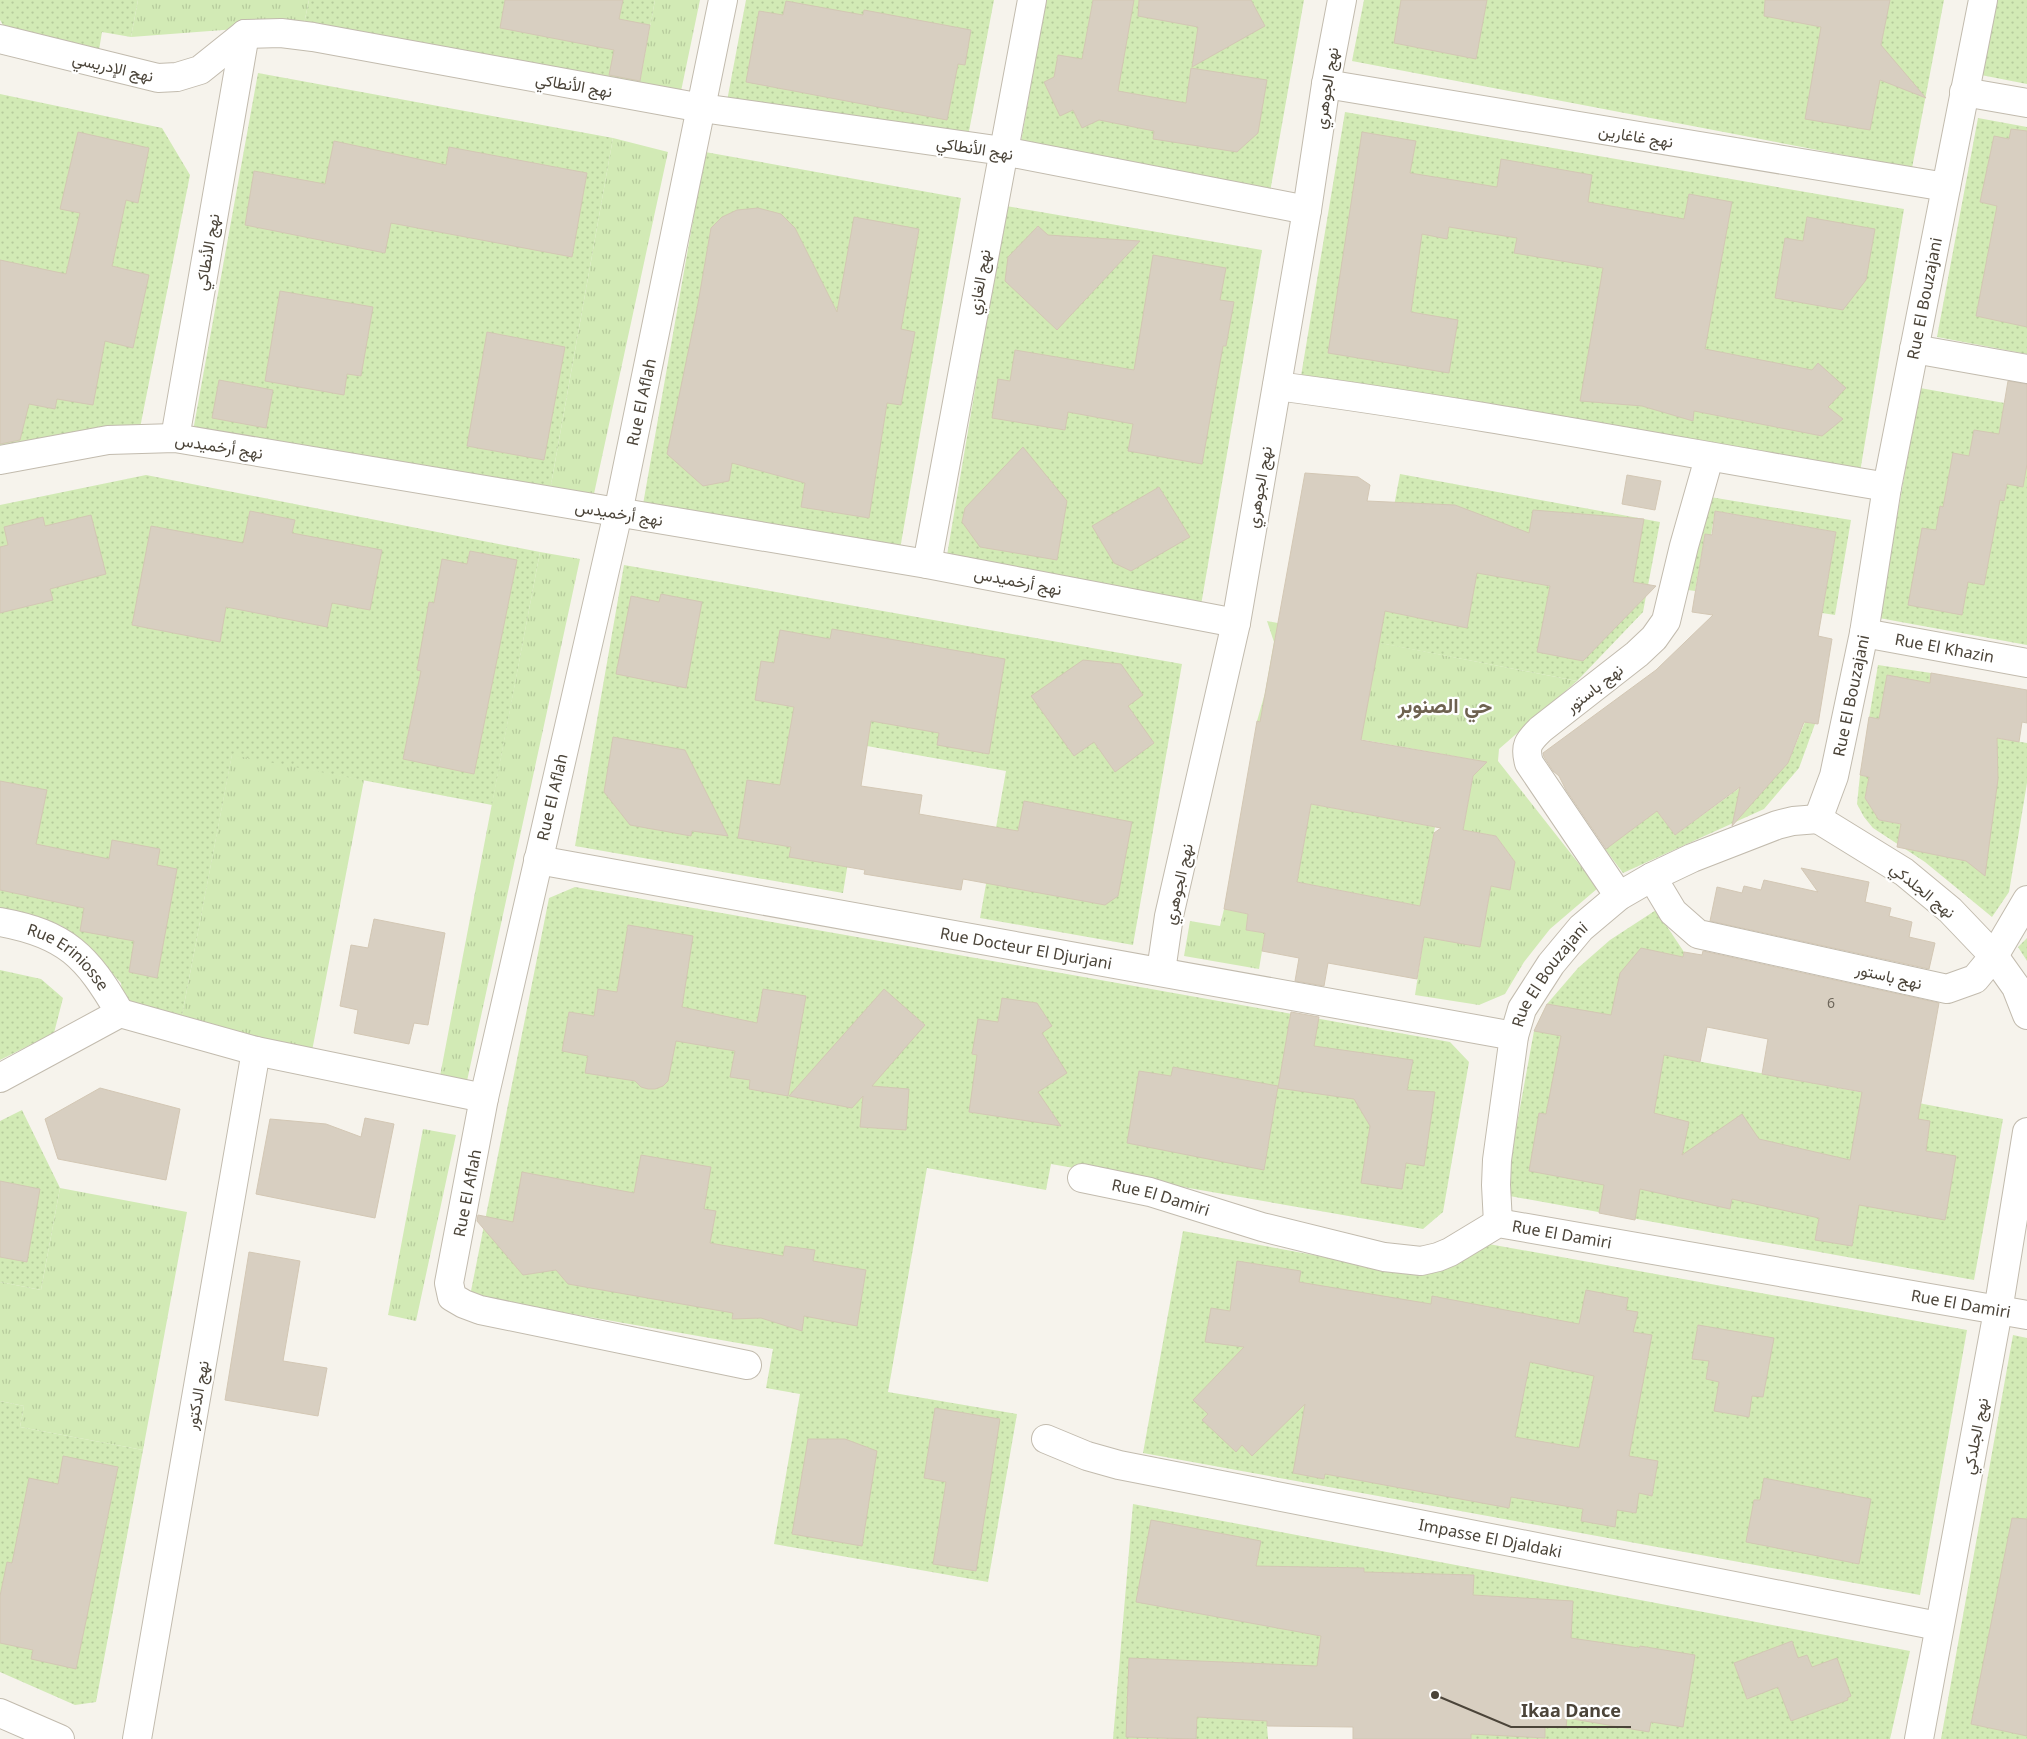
<svg xmlns="http://www.w3.org/2000/svg" width="2027" height="1739" font-family="'Noto Sans',Vazirmatn,sans-serif">
<style>
.grass{fill:url(#grass-tufts)}
.park{fill:url(#park-dots)}
.building{fill:#d8cfc1;stroke:#d3c7b4;fill-rule:evenodd}
.lines{fill:none;stroke-linecap:round;stroke-linejoin:round}
.minor-casing{stroke:#c2bbae;stroke-width:30}
.minor{stroke:#fff;stroke-width:28}
.labels{text-anchor:middle;dominant-baseline:central;stroke-width:4.5;stroke-linejoin:round;paint-order:stroke}
.number-label{font-size:14px;fill:#6e675b}
.street-label{font-size:16px;fill:#4b4439;stroke:#fff}
.district-label{font-size:21px;font-weight:bold;fill:#6e6250;stroke:#fff}
.leader{fill:none;stroke:#4b4439;stroke-width:2}
.callout-dot{fill:#4b4439;stroke:#fff;stroke-width:2}
.callout-label{font-size:18px;text-anchor:middle;font-weight:bold;fill:#4b4439;stroke:#fff;stroke-width:4.5;stroke-linejoin:round;paint-order:stroke}
</style>
<defs>
<pattern id="grass-tufts" width="24" height="20" patternUnits="userSpaceOnUse" patternTransform="scale(1.25)"><rect width="24" height="20" fill="#d2eab5"/><path d="M3 7l-1-3M5 7V3M7 7l1-3M15 17l-1-3M17 17v-4M19 17l1-3" fill="none" stroke="#b6ca9c"/></pattern>
<pattern id="park-dots" width="8" height="8" patternUnits="userSpaceOnUse" patternTransform="scale(1.25)"><rect width="8" height="8" fill="#d2eab5"/><path d="M2 2h.1M6 6h.1" fill="none" stroke="#b6ca9c" stroke-width="1.8" stroke-linecap="round"/></pattern>
</defs>
<rect width="100%" height="100%" fill="#f6f3ec"/>
<path class="grass" d="M138,0H309L304,24L131,37Z
M655,0H700L680,96L639,87Z
M613,138L668,152L592,503L549,496Z
M540,552L580,559L467,1081L440,1076Z
M1267,621L1577,681L1499,749L1498,761L1598,888L1550,929L1524,962L1505,994L1479,1005L1415,995L1424,937L1480,946L1491,886L1510,889L1515,862L1496,836L1463,830L1476,760L1257,721L1265,693L1274,642Z
M232,754L364,780L312,1051L180,1026Z
M1224,909L1248,914L1246,930L1265,933L1259,969L1184,956L1190,921L1220,926Z
M423,1129L456,1135L416,1321L388,1315Z
M60,1188L187,1212L143,1450L20,1427L24,1406L0,1401V1282L41,1290Z"/>
<path class="park" d="M0,0H138L131,37L102,32L99,50L8,33L0,20Z
M309,0H655L639,87L304,24Z
M746,0H994L966,147L727,101Z
M1046,0H1304L1270,192L1020,147Z
M1364,0H1944L1912,168L1352,61Z
M1996,0H2027V84L1981,75Z
M258,73L613,138L549,496L193,431Z
M0,94L162,128L190,175L140,428L0,445Z
M1345,112L1904,209L1859,478L1300,382Z
M1978,118L2027,127V354L1937,337Z
M705,152L961,198L899,555L642,510Z
M1006,206L1262,250L1200,611L945,567Z
M1920,388L2027,407V645L1879,618Z
M1400,474L1660,522L1643,612L1577,681L1369,641Z
M146,475L540,552L492,805L232,755L180,1026L124,1013L121,983L87,947L62,926L0,912V505Z
M1704,496L1851,520L1835,615L1822,613L1836,532L1715,511L1711,535L1705,534L1695,591L1688,590Z
M624,565L1182,664L1133,945L980,918L1006,771L867,746L843,893L575,846Z
M1878,665L1931,673L1930,683L1887,676L1877,732L1867,730Z
M1805,722L1815,724L1799,768L1764,809L1623,873L1605,849L1657,811L1675,835L1745,784L1788,763Z
M1966,733L2027,743V783L2009,892L1992,917L1925,862L1873,828L1864,817L1857,804L1860,775L1869,777L1865,798L1879,820L1901,824L1899,838Z
M1311,804L1435,827L1420,906L1297,882Z
M575,887L1450,1042L1469,1062L1443,1212L1423,1229L1051,1164L1046,1190L927,1168L888,1392L1017,1414L988,1582L774,1544L800,1394L766,1388L773,1349L470,1296L549,898Z
M1656,910L1684,952L1665,1055L2003,1119L1974,1280L1504,1195L1534,1031L1547,1004L1578,968L1610,940Z
M2027,938V961L2018,947Z
M0,970L41,979L63,998L54,1033L0,1060Z
M22,1110L60,1188L41,1290L0,1282V1121Z
M1183,1231L1423,1275L1483,1243L1967,1330L1920,1595L1143,1453Z
M2013,1335L2027,1338V1739H1941Z
M0,1401L24,1406L20,1427L143,1450L96,1702L75,1705L0,1672Z
M1133,1504L1910,1651L1890,1739H1353V1720L1267,1726L1268,1739H1113Z"/>
<path class="building" d="M505,0H623L619,19L650,25L640,81L609,75L614,50L500,28Z
M1093,0H1134L1118,91L1186,103L1191,68L1267,80L1258,133L1237,152L1153,139L1154,131L1099,120L1082,128L1073,110L1060,116L1044,82L1054,77L1058,55L1082,59Z
M1139,0H1251L1265,26L1192,67L1198,27L1138,16Z
M1401,0H1487L1476,59L1394,43Z
M1765,0H1890L1881,45L1926,98L1880,80L1870,130L1805,119L1821,27L1764,16Z
M786,1L863,15L864,10L971,30L965,65L958,64L947,120L746,82L759,11L783,15Z
M2011,129L2027,131V327L1976,316L1997,206L1980,202L1994,136L2009,139Z
M78,132L149,148L138,203L126,200L112,266L149,275L133,348L105,341L93,405L57,399L55,409L29,404L20,440L0,444V260L66,274L80,213L60,209Z
M1362,132L1416,141L1410,173L1497,187L1501,159L1592,175L1588,202L1684,219L1689,194L1732,202L1705,349L1812,370L1818,363L1846,388L1828,407L1843,419L1822,436L1694,411L1693,421L1642,406L1580,401L1603,268L1514,253L1517,238L1449,227L1447,239L1422,234L1411,312L1458,320L1449,373L1328,353Z
M334,141L446,165L449,147L587,173L572,257L391,223L385,253L245,225L254,171L325,184Z
M758,208L781,214L795,228L837,312L854,217L919,229L901,329L915,332L901,405L887,403L869,518L801,507L805,483L732,463L729,481L703,486L667,454L697,309L711,228L722,217L737,210Z
M1807,217L1875,229L1866,280L1843,310L1775,298L1785,238L1803,241Z
M1038,226L1048,235L1140,241L1057,330L1005,281L1008,257Z
M1153,255L1226,268L1220,300L1234,302L1226,346H1223L1202,464L1128,451L1133,424L1068,412L1065,430L992,418L998,379L1010,381L1015,350L1134,370Z
M280,291L373,307L361,376L347,374L344,395L265,381Z
M487,332L565,347L544,460L467,446Z
M219,380L273,390L266,428L212,418Z
M2008,381L2027,384V464L2023,487L2007,484L2004,501L2000,500L1984,585L1968,582L1962,615L1908,605L1922,528L1936,530L1940,506L1943,507L1953,453L1969,456L1974,430L1999,434Z
M1023,447L1067,501L1057,560L980,547L962,522L965,508Z
M1305,473L1358,477L1370,485L1367,501L1455,505L1529,533L1533,510L1644,519L1633,582L1656,586L1583,661L1537,652L1550,586L1477,573L1467,628L1385,611L1361,740L1487,762L1473,776L1463,830L1496,836L1515,862L1510,890L1491,886L1480,947L1424,937L1417,979L1328,963L1324,986L1295,981L1299,958L1262,951L1265,933L1246,930L1248,914L1224,909L1257,721L1260,722ZM1311,804L1441,828L1434,833L1420,906L1297,882Z
M1627,475L1661,481L1655,510L1622,504Z
M1159,487L1190,537L1131,571L1114,563L1092,526Z
M250,511L295,520L292,533L382,550L370,610L332,603L327,627L226,607L220,642L132,625L151,526L243,543Z
M1715,511L1836,532L1818,636L1832,639L1818,724L1804,722L1788,763L1732,826L1740,787L1675,835L1657,811L1606,849L1566,790L1559,776L1553,771L1544,757L1543,753L1656,670L1713,615L1692,612L1705,534L1712,535Z
M91,515L106,574L50,589L53,600L0,613V547L8,545L4,527L43,517L45,526Z
M470,551L517,560L474,774L403,759L421,671L417,670L429,602L434,603L442,559L467,564Z
M661,594L702,602L686,688L616,674L631,596L659,602Z
M832,629L1005,659L989,754L937,745L939,733L871,721L861,786L922,795L919,814L1018,831L1024,801L1132,822L1118,896L1105,905L963,879L961,890L864,874L865,870L789,857L791,847L738,838L747,780L780,785L794,707L755,700L761,661L774,663L780,630L830,639Z
M1083,660L1121,664L1143,695L1128,706L1154,743L1115,772L1094,742L1074,756L1031,696Z
M1931,673L2027,690V723L2022,722L2019,742L1997,738L1998,779L1985,876L1966,861L1897,847L1901,824L1879,820L1865,798L1869,777L1860,775L1869,717L1879,719L1887,675L1930,683Z
M613,737L685,750L728,836L692,831L691,836L630,825L604,792Z
M0,781L47,790L36,844L109,859L112,840L160,849L157,865L177,869L157,978L129,972L134,941L80,931L84,908L0,890Z
M1801,868L1869,882L1865,902L1891,908L1889,916L1912,922L1909,937L1935,943L1929,969L1710,921L1717,887L1742,893L1744,886L1761,890L1764,880L1818,892Z
M374,919L445,933L428,1025L414,1023L409,1044L354,1033L358,1010L340,1006L351,945L368,948Z
M628,925L693,936L682,1007L757,1023L763,989L806,996L788,1096L749,1089L750,1080L730,1077L735,1051L676,1041L668,1081L663,1086L655,1089H648L641,1087L635,1081L585,1073L588,1056L562,1051L569,1012L594,1016L598,989L617,992Z
M1641,948L1683,957L1684,952L1702,955L1703,951L1939,1003L1918,1119L1930,1121L1926,1151L1956,1156L1945,1220L1859,1205L1852,1246L1815,1240L1819,1218L1732,1199L1730,1209L1640,1189L1635,1220L1599,1213L1604,1185L1529,1171L1539,1113L1546,1114L1561,1036L1534,1031L1547,1004L1611,1015L1620,973ZM1707,1027L1768,1039L1762,1074L1862,1092L1850,1160L1759,1139L1742,1114L1682,1155L1689,1122L1654,1113L1664,1055L1700,1062Z
M884,989L925,1025L872,1086L909,1089L906,1130L860,1127L863,1096L852,1108L789,1096Z
M1002,998L1037,1003L1052,1026L1042,1033L1067,1073L1038,1092L1061,1126L969,1112L977,1055L972,1054L978,1019L998,1022Z
M1291,1012L1319,1017L1314,1046L1413,1060L1407,1090L1435,1092L1424,1166L1406,1163L1402,1189L1361,1183L1370,1126L1354,1099L1278,1088Z
M1173,1067L1278,1086L1264,1170L1127,1143L1139,1071L1171,1076Z
M100,1088L180,1109L166,1180L58,1159L45,1119Z
M365,1118L394,1124L375,1218L256,1194L270,1119L326,1124L361,1137Z
M641,1155L711,1167L704,1209L716,1211L710,1243L783,1256L785,1246L815,1250L813,1261L866,1270L857,1326L804,1316L802,1331L761,1318L732,1319L733,1313L568,1284L556,1270L523,1275L477,1221L478,1215L513,1222L522,1172L634,1193Z
M0,1181L40,1189L27,1262L0,1257Z
M249,1252L300,1261L283,1361L327,1368L318,1416L225,1400Z
M1237,1261L1301,1271L1299,1282L1431,1304L1432,1296L1579,1324L1586,1290L1628,1298L1626,1310L1638,1312L1633,1332L1652,1335L1629,1456L1658,1461L1652,1496L1639,1493L1636,1513L1617,1510L1615,1527L1581,1521L1583,1509L1511,1497L1509,1508L1325,1474L1324,1479L1293,1473L1305,1404L1252,1456L1242,1445L1236,1452L1202,1420L1208,1414L1193,1400L1244,1347L1205,1342L1211,1308L1230,1311ZM1530,1362L1594,1376L1579,1448L1515,1437Z
M1698,1325L1774,1338L1763,1397L1752,1396L1749,1417L1714,1411L1719,1382L1706,1379L1709,1361L1692,1359Z
M935,1408L1000,1419L976,1571L933,1564L946,1482L924,1478Z
M808,1439H845L877,1451L862,1546L792,1534Z
M63,1456L118,1467L76,1669L31,1659L33,1650L0,1643V1596L7,1562L12,1563L29,1478L58,1484Z
M1764,1478L1871,1499L1859,1564L1746,1542L1754,1500H1760Z
M2012,1518L2027,1519V1736L1971,1724Z
M1151,1520L1261,1541L1256,1566L1364,1568V1572L1474,1575L1473,1595L1573,1601L1571,1638L1639,1648L1640,1646L1695,1655L1683,1727L1651,1722L1649,1732L1567,1718L1566,1728L1545,1727V1738L1471,1734V1739H1353V1727L1267,1726V1721L1197,1717L1196,1739L1126,1737L1129,1658L1317,1666L1321,1636L1136,1602Z
M1792,1641L1798,1658L1807,1655L1812,1667L1837,1658L1851,1696L1847,1698L1848,1700L1791,1721L1778,1687L1747,1699L1734,1663Z"/>
<g class="lines">
<g class="minor-casing">
<g id="minor">
<path d="M723,0L618,513L484,1098L449,1283L452,1297L464,1304L480,1310L747,1365"/>
<path d="M245,34L281,33L313,37L702,108L1003,151L1307,210"/>
<path d="M0,39L158,78L177,77L200,70L245,34"/>
<path d="M1326,84L1946,187"/>
<path d="M1964,92L2027,103"/>
<path d="M1914,349L2027,369"/>
<path d="M1277,386C1481,413 1684,453 1887,487"/>
<path d="M175,438L245,34"/>
<path d="M0,460L108,440L175,438L927,564L1236,623"/>
<path d="M927,564L1032,0"/>
<path id="s1" d="M1864,633L2027,663"/>
<path id="s2" d="M1818,819L1834,776L1864,633L1887,487L1983,0"/>
<path d="M1818,819L1904,872L1950,910L1994,956L2016,987L2027,1015"/>
<path id="s3" d="M538,860L1514,1036"/>
<path d="M1652,877L1673,912L1698,934L1947,989L1975,979L1994,956L2027,900"/>
<path d="M1619,896L1529,763C1524,745 1529,741 1541,729L1637,654L1654,638L1666,621L1684,546L1709,458"/>
<path id="s4" d="M0,922C66,934 87,956 120,1013"/>
<path d="M1161,971L1169,916L1236,623L1307,210L1326,84L1342,0"/>
<path d="M0,1078L120,1013L256,1051L484,1098"/>
<path id="s5" d="M1082,1178L1150,1192L1262,1227L1384,1257L1421,1261L1438,1257L1450,1252L1498,1223L2027,1315"/>
<path id="s6" d="M1498,1223L1496,1185L1497,1160L1514,1036L1522,1009L1551,964L1581,928L1619,896L1652,877L1692,858L1777,825L1793,821L1818,819"/>
<path id="s7" d="M1046,1439L1087,1456L1119,1465L1938,1626"/>
<path d="M0,1713L60,1739"/>
<path d="M137,1739L256,1051"/>
<path d="M1919,1739L1998,1311L2027,1132"/>
</g>
</g>
<use href="#minor" class="minor"/>
</g>
<g class="labels">
<g class="number-label">
<text x="1831" y="1002">6</text>
</g>
<g class="street-label">
<text transform="translate(113 67) rotate(13)">نهج الإدريسي</text>
<text transform="translate(574 85) rotate(10)">نهج الأنطاكي</text>
<text transform="translate(1326 88) rotate(-81)">نهج الجوهري</text>
<text transform="translate(1636 136) rotate(9)">نهج غاغارين</text>
<text transform="translate(975 148) rotate(9)">نهج الأنطاكي</text>
<text transform="translate(207 252) rotate(-80)">نهج الأنطاكي</text>
<text transform="translate(979 282) rotate(-80)">نهج الغازي</text>
<text stroke="none"><textPath href="#s2" startOffset="532">Rue El Bouzajani</textPath></text>
<text transform="translate(641 402) rotate(-78)">Rue El Aflah</text>
<text transform="translate(219 446) rotate(9)">نهج أرخميدس</text>
<text transform="translate(1259 487) rotate(-80)">نهج الجوهري</text>
<text transform="translate(619 513) rotate(9)">نهج أرخميدس</text>
<text transform="translate(1018 581) rotate(11)">نهج أرخميدس</text>
<text stroke="none"><textPath href="#s1" startOffset="82">Rue El Khazin</textPath></text>
<text transform="translate(1594 688) rotate(-38)">نهج باستور</text>
<text stroke="none"><textPath href="#s2" startOffset="128">Rue El Bouzajani</textPath></text>
<text transform="translate(552 797) rotate(-77)">Rue El Aflah</text>
<text transform="translate(1178 884) rotate(-77)">نهج الجوهري</text>
<text transform="translate(1923 890) rotate(39)">نهج الجلدكي</text>
<text stroke="none"><textPath href="#s3" startOffset="496">Rue Docteur El Djurjani</textPath></text>
<text stroke="none"><textPath href="#s4" startOffset="79">Rue Eriniosse</textPath></text>
<text transform="translate(1889 976) rotate(13)">نهج باستور</text>
<text stroke="none"><textPath href="#s6" startOffset="260">Rue El Bouzajani</textPath></text>
<text transform="translate(467 1193) rotate(-79)">Rue El Aflah</text>
<text stroke="none"><textPath href="#s5" startOffset="81">Rue El Damiri</textPath></text>
<text stroke="none"><textPath href="#s5" startOffset="501">Rue El Damiri</textPath></text>
<text stroke="none"><textPath href="#s5" startOffset="906">Rue El Damiri</textPath></text>
<text transform="translate(197 1395) rotate(-80)">نهج الدكتور</text>
<text transform="translate(1975 1436) rotate(-79)">نهج الجلدكي</text>
<text stroke="none"><textPath href="#s7" startOffset="456">Impasse El Djaldaki</textPath></text>
</g>
<g class="district-label">
<text x="1445" y="705">حي الصنوبر</text>
</g>
</g>
<path class="leader" d="M1435 1695L1511 1727H1631"/>
<circle class="callout-dot" cx="1435" cy="1695" r="5"/>
<g class="callout-label">
<text x="1571" y="1717">Ikaa Dance</text>
</g>
</svg>
